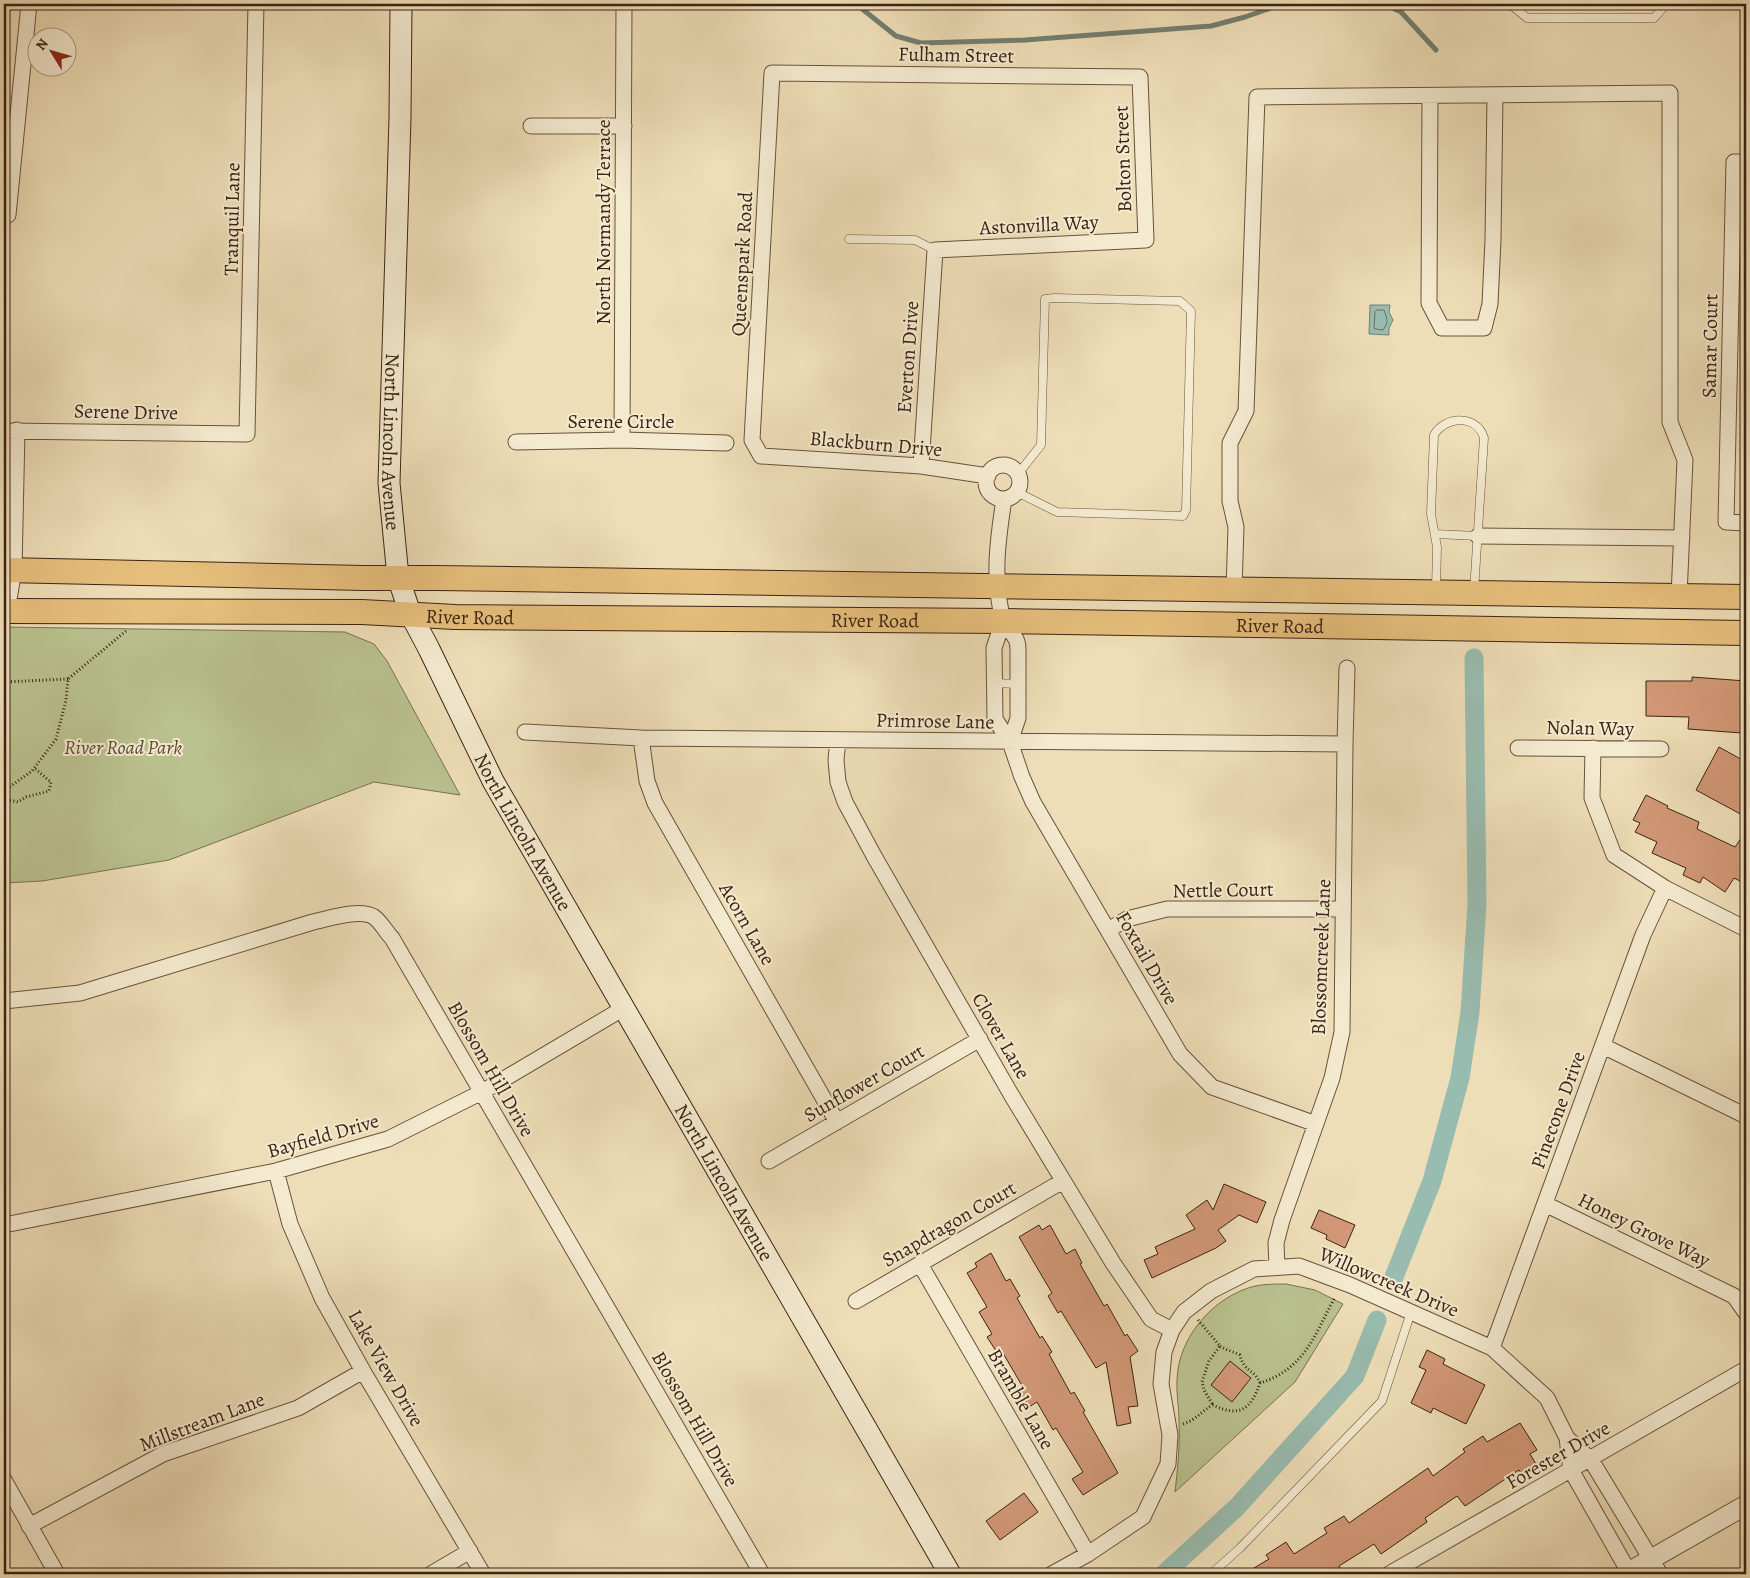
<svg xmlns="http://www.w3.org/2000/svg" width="1750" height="1578" font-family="Alegreya,serif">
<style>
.green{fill:#b9c18e;stroke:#7a7250}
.water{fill:#99bcb0;stroke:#747f71}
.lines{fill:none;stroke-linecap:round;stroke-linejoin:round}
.shore{stroke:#6a7062;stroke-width:1}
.stream{stroke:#747f71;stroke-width:5}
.canal{stroke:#99bcb0;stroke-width:19}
.building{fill:#d29877;stroke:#3c2313}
.service-casing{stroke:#68523c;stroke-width:9}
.minor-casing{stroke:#68523c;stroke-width:17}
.tertiary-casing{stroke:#68523c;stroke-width:21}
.secondary-casing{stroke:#3c2313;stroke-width:23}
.primary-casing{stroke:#3c2313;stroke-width:26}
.path{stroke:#3c2313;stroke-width:3;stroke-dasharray:1 2.5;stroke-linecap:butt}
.service{stroke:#f4ead0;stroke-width:8}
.minor{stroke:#f4ead0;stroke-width:15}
.tertiary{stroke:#f4ead0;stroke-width:19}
.secondary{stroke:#f4ead0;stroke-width:21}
.primary{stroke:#e7bf7c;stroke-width:24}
.labels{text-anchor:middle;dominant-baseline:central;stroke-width:4;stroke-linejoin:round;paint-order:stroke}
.street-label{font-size:20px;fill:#3c2313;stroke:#f4ead0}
.park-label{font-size:20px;font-style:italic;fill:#5b4a32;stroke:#f4ead0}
</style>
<rect width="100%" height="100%" fill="#eedeb7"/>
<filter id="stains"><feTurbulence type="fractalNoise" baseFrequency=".004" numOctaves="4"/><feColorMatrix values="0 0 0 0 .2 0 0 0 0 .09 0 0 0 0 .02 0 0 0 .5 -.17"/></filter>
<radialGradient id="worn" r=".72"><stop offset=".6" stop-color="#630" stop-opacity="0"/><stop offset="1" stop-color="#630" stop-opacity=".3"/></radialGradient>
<path class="green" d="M4,627L345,632L374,644L387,661L460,795L374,782L169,860L42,881L4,883Z
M1286,1284L1315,1290L1343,1304L1295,1382L1175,1492C1178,1467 1180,1443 1179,1419C1179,1406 1176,1393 1177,1380C1178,1337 1214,1296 1255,1286C1265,1284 1276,1284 1286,1284Z"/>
<path class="water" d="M1370,305H1390L1389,312L1393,320L1389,328V335L1369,334Z"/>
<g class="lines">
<path class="shore" d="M1377,310H1384C1387,319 1389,322 1383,330L1376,329L1374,328L1375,312Z"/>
<path class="stream" d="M856,4L896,36L921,43L1025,40L1211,26L1245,17L1282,4
M1384,4L1401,12L1436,50"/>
<path class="canal" d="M1392,1282L1432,1181L1460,1078L1470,1012L1477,904L1474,658
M1164,1574L1237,1507L1355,1376L1377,1320"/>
</g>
<path class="building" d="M1692,677L1746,681V730L1742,729V733L1688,729L1689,717L1646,716V681H1692Z
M1719,747L1746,762V817L1696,790Z
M1646,795L1668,806L1667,808L1699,822L1697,829L1735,847L1746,831V872L1740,881L1734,878L1725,892L1703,877L1700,883L1683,875L1686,868L1652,853L1657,842L1635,832L1640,823L1633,820Z
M1224,1184L1266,1202L1257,1223L1239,1215L1218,1230L1226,1241L1216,1248L1152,1278L1144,1260L1158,1254L1155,1247L1195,1229L1186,1215L1207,1200L1213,1210Z
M1319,1210L1355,1225L1345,1248L1326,1239L1327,1235L1311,1228Z
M1039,1225L1042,1230L1050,1225L1066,1254L1075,1249L1082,1263L1080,1264L1104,1306L1107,1304L1125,1336L1127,1334L1138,1351L1130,1357L1138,1406L1128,1407L1131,1423L1117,1426L1106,1362L1096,1368L1061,1311L1058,1313L1048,1296L1052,1293L1019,1237Z
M991,1253L1006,1281L1010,1279L1020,1296L1017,1298L1040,1338L1042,1336L1052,1352L1049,1354L1071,1394L1074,1392L1085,1411L1083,1412L1118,1473L1083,1495L1072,1479L1083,1472L1056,1428L1053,1430L1037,1402L1029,1407L1020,1392L1024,1389L1000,1348L996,1351L987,1337L992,1334L979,1312L987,1307L967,1273L977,1267L975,1263Z
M1427,1350L1445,1359L1443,1364L1485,1385L1466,1424L1433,1408L1431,1413L1411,1403L1426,1370L1419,1367Z
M1230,1361L1251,1378L1232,1402L1211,1385Z
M1520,1423L1537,1450L1530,1454L1536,1464L1521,1473L1519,1470L1465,1506L1457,1496L1425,1518L1427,1522L1381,1554L1374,1544L1339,1566L1344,1574H1244L1269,1559L1266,1555L1286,1542L1294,1554L1327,1533L1324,1528L1344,1516L1349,1523L1428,1468L1433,1476L1465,1452L1463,1449L1483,1436L1487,1442Z
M1024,1493L1038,1512L1000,1540L986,1521Z"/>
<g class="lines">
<g class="service-casing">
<path id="service" d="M1510,4L1527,18H1654L1662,9V4
M849,239L915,240L935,250
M1017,492L1057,512L1183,516L1186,510L1191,311L1180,301L1054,298L1045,299L1041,445L1018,474
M1435,534L1478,536
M1436,589L1437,547L1431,514L1434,435C1445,416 1477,414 1484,438L1474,591
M994,683L1019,684
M1211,1574L1240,1548L1382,1401L1411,1312"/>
</g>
<g class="minor-casing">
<path id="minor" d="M1430,96L1429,303L1442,328H1484L1490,304L1493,240L1495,95
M531,126H624
M1746,162H1734L1726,522L1746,523
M8,215L29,4
M4,431L247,434L256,4
M622,440L624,4
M516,442L622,440L726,443
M986 482a17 17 0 1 1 34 0a17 17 0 1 1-34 0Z
M921,466L935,250L1146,240L1140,77L772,73L752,440L761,456L921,466L988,476
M1004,499C998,538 992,580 1003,619C1007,632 1018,634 1018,649V718L1010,742
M1478,536L1682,538
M1234,589L1236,527L1230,501V443L1246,411L1257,97L1670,93V422L1685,460L1679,596
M7,611L14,570L17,430
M1003,621L994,648L995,719L1010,742L1022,777L1033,802L1180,1054L1212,1087L1316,1124
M525,732L641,738L1345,744
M641,738L647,781L655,803L837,1122
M838,740L836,760L838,782L845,802L874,856L1012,1096L1113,1263L1151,1319L1172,1330
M1518,748L1661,749
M1593,748L1592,798L1614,855L1665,888L1746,929
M1108,930L1127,919L1167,909H1343
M4,1001L80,993L313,922C328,919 360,908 374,917C381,922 386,932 392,938L762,1574
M1603,1046L1746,1116
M769,1161L980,1039
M276,1171L290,1224L322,1298L363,1371L483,1574
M1545,1204L1734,1296L1746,1313
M4,1225L276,1171L388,1139L482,1092L624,1008
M920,1264L1088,1554
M1277,1267L1276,1243L1282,1220L1332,1078L1342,1032L1345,744L1347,668
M856,1301L1063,1181
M1492,1348L1643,935L1665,888
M1567,1438L1591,1460L1660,1574
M4,1480L57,1574
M29,1526L163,1454L298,1408L363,1371
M431,1574L470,1551
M1052,1574L1088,1554L1143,1517L1168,1464L1170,1435L1161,1384L1164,1352L1172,1330L1184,1312L1211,1291L1254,1269L1299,1266L1350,1285L1492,1348L1547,1398L1567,1438L1571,1470L1630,1574
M1389,1574L1746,1369"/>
</g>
<g class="tertiary-casing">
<path id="tertiary" d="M1625,1574L1746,1505"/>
</g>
<g class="secondary-casing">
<g id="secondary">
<path id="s1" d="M401,4L400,118L389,483L398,577L410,613L429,649L493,781L950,1574"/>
</g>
</g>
<g class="primary-casing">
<g id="primary">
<path d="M4,570L363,578H438L1746,597"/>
<path id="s2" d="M4,611L362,612L455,617L1003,621L1746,633"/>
</g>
</g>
<path class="path" d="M4,682L68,679
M4,791L32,771L56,739L66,700L68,679L126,631
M4,803L8,800L18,802L26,797L49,791L51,782L34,768
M1198,1320L1220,1346L1209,1361L1202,1382L1204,1390L1213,1405
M1220,1346C1227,1351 1233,1351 1240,1355C1244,1372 1254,1369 1260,1383
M1183,1424C1198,1419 1201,1411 1213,1405C1240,1418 1251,1409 1260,1383C1305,1369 1315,1334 1335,1297"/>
<use href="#service" class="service"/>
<use href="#minor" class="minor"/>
<use href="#tertiary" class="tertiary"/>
<use href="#secondary" class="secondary"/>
<use href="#primary" class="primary"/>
</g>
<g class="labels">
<g class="street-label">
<text transform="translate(956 55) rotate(1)">Fulham Street</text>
<text transform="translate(1123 159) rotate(-92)">Bolton Street</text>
<text transform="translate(232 219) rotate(-89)">Tranquil Lane</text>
<text transform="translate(603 222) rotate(-90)">North Normandy Terrace</text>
<text transform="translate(1039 225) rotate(-3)">Astonvilla Way</text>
<text transform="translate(742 264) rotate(-87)">Queenspark Road</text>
<text transform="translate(1710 346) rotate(-89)">Samar Court</text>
<text transform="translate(908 357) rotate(-86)">Everton Drive</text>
<text transform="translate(126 412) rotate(1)">Serene Drive</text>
<text x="621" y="421">Serene Circle</text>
<text stroke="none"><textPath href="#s1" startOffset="438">North Lincoln Avenue</textPath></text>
<text transform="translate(876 444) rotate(5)">Blackburn Drive</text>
<text stroke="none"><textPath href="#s2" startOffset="466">River Road</textPath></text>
<text stroke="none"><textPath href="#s2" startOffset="871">River Road</textPath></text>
<text stroke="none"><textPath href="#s2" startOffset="1276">River Road</textPath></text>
<text transform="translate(935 721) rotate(1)">Primrose Lane</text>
<text transform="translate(1590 728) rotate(1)">Nolan Way</text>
<text stroke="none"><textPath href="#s1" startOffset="858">North Lincoln Avenue</textPath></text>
<text transform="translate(1223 890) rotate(-1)">Nettle Court</text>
<text transform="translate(747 924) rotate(60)">Acorn Lane</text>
<text transform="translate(1321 957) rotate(-88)">Blossomcreek Lane</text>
<text transform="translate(1147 958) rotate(60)">Foxtail Drive</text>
<text transform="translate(1001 1036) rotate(60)">Clover Lane</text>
<text transform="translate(491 1069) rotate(60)">Blossom Hill Drive</text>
<text transform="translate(864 1083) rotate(-30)">Sunflower Court</text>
<text transform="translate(1558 1110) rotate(-70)">Pinecone Drive</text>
<text transform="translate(323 1136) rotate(-16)">Bayfield Drive</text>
<text stroke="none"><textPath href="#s1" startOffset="1262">North Lincoln Avenue</textPath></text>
<text transform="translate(949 1224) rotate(-30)">Snapdragon Court</text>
<text transform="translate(1644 1230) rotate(26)">Honey Grove Way</text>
<text transform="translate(1389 1282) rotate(23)">Willowcreek Drive</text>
<text transform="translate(386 1368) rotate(60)">Lake View Drive</text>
<text transform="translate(1021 1399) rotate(60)">Bramble Lane</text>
<text transform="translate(695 1419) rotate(60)">Blossom Hill Drive</text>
<text transform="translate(202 1422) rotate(-21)">Millstream Lane</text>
<text transform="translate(1558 1455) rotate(-30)">Forester Drive</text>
</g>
<g class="park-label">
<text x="123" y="747">River Road Park</text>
</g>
</g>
<rect width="1750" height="1578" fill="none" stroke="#eedeb7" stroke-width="20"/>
<rect x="5" y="5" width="1740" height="1568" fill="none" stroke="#3c2313" stroke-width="2.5"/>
<rect x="10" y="10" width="1730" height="1558" fill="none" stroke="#3c2313"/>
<g transform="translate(52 52) rotate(307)"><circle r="24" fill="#f4ead0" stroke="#aa9a84"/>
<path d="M0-4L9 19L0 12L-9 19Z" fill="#8f2418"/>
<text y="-8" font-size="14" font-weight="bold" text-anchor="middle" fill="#3c2313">N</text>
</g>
<rect width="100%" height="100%" filter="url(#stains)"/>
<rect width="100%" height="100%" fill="url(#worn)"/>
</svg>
